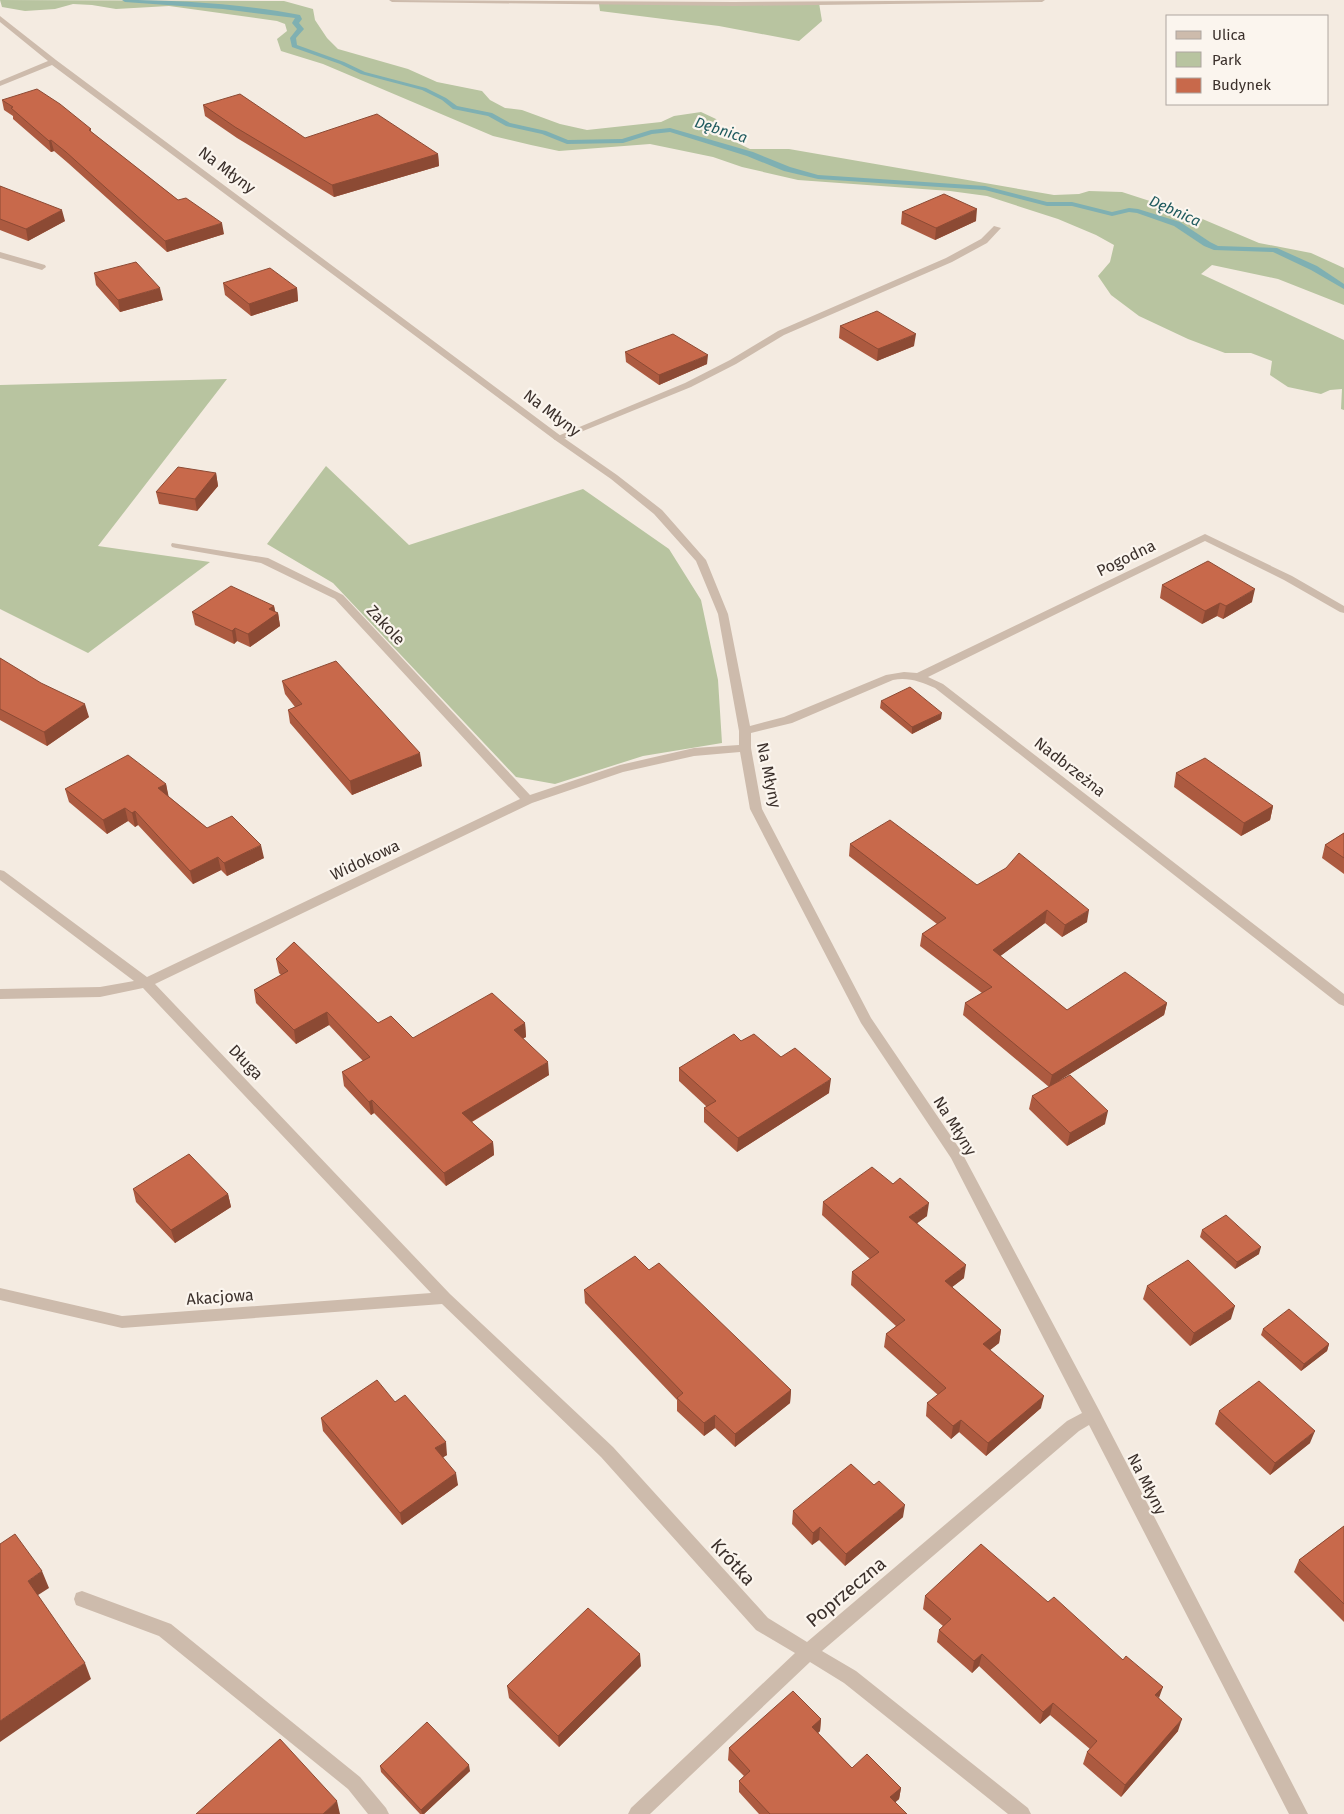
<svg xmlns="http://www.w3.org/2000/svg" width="1344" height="1814" font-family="'Fira Sans',sans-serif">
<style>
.green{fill:#b8c4a0}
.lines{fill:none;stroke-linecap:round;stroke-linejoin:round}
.stream{fill:#7fb0b2;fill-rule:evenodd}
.lane{fill:#cdbbac;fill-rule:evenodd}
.street{fill:#cdbbac;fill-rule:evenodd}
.wall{fill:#ac5a40}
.shaded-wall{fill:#8c4a34}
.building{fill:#c8694b;stroke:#8c4a34}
.labels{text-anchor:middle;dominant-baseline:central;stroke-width:4.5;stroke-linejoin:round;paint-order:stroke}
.far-water-label{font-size:15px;font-style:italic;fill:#1f5a5e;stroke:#fbf5ee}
.street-label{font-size:16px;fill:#3b302b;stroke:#fbf5ee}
.near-street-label{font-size:19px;fill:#3b302b;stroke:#fbf5ee}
</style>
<rect width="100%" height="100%" fill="#f4ebe1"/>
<path class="green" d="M0,0L284,1L313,9L315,20L327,38L338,49L408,69L437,82L482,91L490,100L505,108L522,110L560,124L587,130L661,122L674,116L701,112L716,119L727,138L750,149H789L1054,195L1079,194L1089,191L1122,192L1193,215L1259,243L1311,253L1344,268V305L1278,279L1212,265L1201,274L1344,340V410L1341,409L1342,389L1330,390L1321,394L1288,387L1270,375L1272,361L1251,353H1225L1188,339L1139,316L1111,295L1098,276L1110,262L1114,245L1096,235L1058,219L987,196L950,191L798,180L742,167L713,157L650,144L559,151L531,145L493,136L323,64L281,51L277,39L287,31L285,24L277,21L169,6L116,9L92,5L73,4L55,9L25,11L2,7Z
M819,3L822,21L799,41L719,26L600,11L599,4Z
M227,379L98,546L210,562L88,653L0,609V385Z
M326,466L409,545L583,489L669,549L701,600L718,680L722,743L643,756L555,784L516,777L333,583L267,544Z"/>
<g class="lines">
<path class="stream" d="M122,0C178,0 245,4 300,15L302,19L299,23L304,29L296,38L297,45L344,62L365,72L426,88L446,98L457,106L492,113L510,123L546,131L568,140L622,139L651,130L670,128L753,152L790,167L818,175L985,186L1047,202H1072L1112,212L1129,208L1138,209L1180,222L1210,242L1218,246L1277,248L1317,266L1344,284V289L1311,270L1273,252L1214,250L1204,246L1174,226L1137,213L1129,212L1112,216L1072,206H1047L985,190L818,179L784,171L747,156L670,132L652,134L623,143L567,144L542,134L506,126L488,116L453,109L442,100L422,90L361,74L340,64L292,47L290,38L297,29L292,23L295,18L223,9L125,2Z"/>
<path class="lane" d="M994,226L1001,228L987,243L952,262L784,335L736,364L691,387L561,440H555L553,438L685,383L730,360L778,331L946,258L981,239Z
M82,1591L171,1624L360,1777L386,1808L389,1814H368L348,1789L159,1636L76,1605L74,1599L76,1593Z"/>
<path class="street" d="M389,0L734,2L1045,0L1042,2L734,6L392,2Z
M0,16L56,60L561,436L617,475L662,510L706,560L728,614L750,726L784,717L886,675L904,672L917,673L1205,534L1292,576L1344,606V613L1340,612L1284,580L1205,541L928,677L943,684L1344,994V1006L1339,1004L935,688C921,682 909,677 893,680L792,723L751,733V748L762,809L871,1018L961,1151L1099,1410L1308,1814H1289L1089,1425L1079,1431L822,1651L856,1671L1028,1808L1031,1814H1008L844,1683L810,1662L650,1814H628L631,1808L795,1653L756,1630L601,1457L442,1304L122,1328L0,1300V1288L122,1316L431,1293L143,988L100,997L0,999V989L100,987L134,981L0,880V870L4,871L147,977L520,799L335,599L261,563L176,548L172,547L171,545L172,543L268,558L343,595L530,795L620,765L694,748L739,745V731L718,614L696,561L654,514L611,479L555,440L52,65L0,86V81L48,61L0,22ZM740,752L750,809L861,1023L951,1158L1082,1413L1067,1421L807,1642L768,1618L613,1447L450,1294L155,984L532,803L623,772L694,756Z
M0,252L45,265L46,267L42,270L0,258Z"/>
</g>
<path class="wall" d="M2,100L91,129V132L178,200L224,234L167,252L68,163L54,151L51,152L13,119V116L4,110Z
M203,105L305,138L438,154L439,166L334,197L237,138L205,116Z
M0,186L65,221L28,241L0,230Z
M902,212L976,221L935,240L901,224Z
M94,273L163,300L120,312L96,285Z
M223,283L297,288L298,301L251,316L225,295Z
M840,326L914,346L877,361L839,338Z
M625,352L707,364L659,385L626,362Z
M216,473L218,486L197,511L159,504L156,492Z
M1162,585L1252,602L1223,619L1217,616L1202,624L1160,598Z
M274,606L275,612L278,613L280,626L250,647L237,641L234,644L195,625L192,612Z
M0,658L89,717L47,746L0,720Z
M282,681L422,766L352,795L290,723L288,710L295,707L285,694Z
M881,701L941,719L912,734L880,708Z
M1176,773L1273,806L1270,820L1241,836L1174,787Z
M166,784L168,796L207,828L264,858L227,876L221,870L193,884L138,825L135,827L128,821L107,834L69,802L65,789Z
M1344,833V874L1322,858L1325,845Z
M850,844L1087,922L1062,937L1045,923L1000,956L1067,1010L1167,1003L1164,1015L1060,1080L1105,1124L1067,1146L1029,1109L1032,1096L1049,1087L963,1015L965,1003L982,993L920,946L922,934L937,924L849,856Z
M276,959L378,1023L413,1038L525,1023L526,1037L523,1038L549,1075L472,1122L493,1142L494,1155L446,1186L374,1113L371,1115L344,1086L342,1072L363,1061L329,1025L296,1044L256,1003L254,990L281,975L279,973Z
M741,1041L781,1057L829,1093L737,1152L704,1122V1108L707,1107L679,1081V1068Z
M133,1189L228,1194L231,1207L175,1243L136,1202Z
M823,1202L927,1216L917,1223L964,1278L952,1287L1001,1330L999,1343L990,1350L1041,1408L986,1456L959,1432L951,1439L926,1416L927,1403L938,1395L884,1347L886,1334L896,1326L851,1285L852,1272L870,1259L822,1215Z
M1202,1230L1259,1254L1235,1269L1200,1237Z
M649,1270L791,1390L790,1403L735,1447L715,1428L704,1436L677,1411V1400L585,1303L584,1290Z
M1147,1286L1231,1319L1190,1346L1143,1299Z
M1263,1329L1329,1344L1327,1351L1301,1371L1261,1335Z
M395,1402L447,1455L443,1457L458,1485L402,1525L323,1431L321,1418Z
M1219,1411L1310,1443L1270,1475L1215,1424Z
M793,1511L903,1517L845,1566L819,1540L812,1545L792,1524Z
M1344,1526V1622L1294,1572L1299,1560Z
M925,1596L1159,1698L1178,1731L1121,1797L1083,1764L1087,1752L1090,1749L1050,1715L1040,1724L979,1666L972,1673L937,1642L939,1630L943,1626L923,1609Z
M641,1666L559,1747L509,1698L507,1686Z
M821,1719L820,1731L818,1733L852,1768L901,1788L899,1799L895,1802L907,1814H759L739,1792V1781L744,1776L728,1760L729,1748Z
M380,1766L470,1771L424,1814H420L381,1772Z"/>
<path class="shaded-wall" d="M51,140L54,151L51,152L49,141Z
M438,154L439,166L334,197L332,185Z
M977,209L976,221L935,240L936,228Z
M62,210L65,221L28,241L26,229Z
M222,223L224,234L167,252L165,241Z
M160,288L163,300L120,312L118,300Z
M297,288L298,301L251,316L249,304Z
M916,334L914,346L877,361L878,349Z
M708,355L707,364L659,385V375Z
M216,473L218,486L197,511L195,499Z
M1255,589L1252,602L1223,619L1226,606Z
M1220,603L1217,616L1202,624L1205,611Z
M274,606L276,615L278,613L280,626L250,647L248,634L269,609Z
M235,628L237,641L234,644L232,631Z
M85,704L89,717L47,746L44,732Z
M942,713L941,719L912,734V727Z
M420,753L422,766L352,795L350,781Z
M166,784L169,798L158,788Z
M1273,806L1270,820L1241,836L1244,823Z
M125,808L128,821L107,834L103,820Z
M135,811L138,825L135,827L132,813Z
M261,845L264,858L227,876L224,863Z
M218,857L221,870L193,884L190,871Z
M1047,910L1045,923L991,963L993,950Z
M1089,910L1087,922L1062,937L1065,925Z
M1167,1003L1164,1015L1049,1087L1052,1075Z
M327,1012L329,1025L296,1044L294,1030Z
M525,1023L526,1037L515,1043L514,1030Z
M548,1062L549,1075L464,1126L462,1113Z
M831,1079L829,1093L737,1152L738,1138Z
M372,1100L374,1113L371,1115L369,1102Z
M1108,1111L1105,1124L1067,1146L1070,1133Z
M493,1142L494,1155L446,1186L444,1173Z
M228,1194L231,1207L175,1243L171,1230Z
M929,1203L927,1216L908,1230L909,1217Z
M1261,1247L1259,1254L1235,1269L1237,1262Z
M966,1265L964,1278L943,1294L945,1281Z
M1235,1306L1231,1319L1190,1346L1194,1333Z
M1001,1330L999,1343L981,1357L983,1344Z
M1329,1344L1327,1351L1301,1371L1304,1364Z
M791,1390L790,1403L735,1447V1434Z
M1044,1396L1041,1408L986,1456L988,1443Z
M715,1415V1428L704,1436V1423Z
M961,1420L959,1432L951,1439L953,1426Z
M1315,1431L1310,1443L1270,1475L1275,1463Z
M446,1442L447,1455L437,1461L435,1448Z
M456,1473L458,1485L402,1525L400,1513Z
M905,1505L903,1517L845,1566L846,1554Z
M820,1527L819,1540L812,1545L813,1533Z
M42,1571L49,1588L35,1597L28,1581Z
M640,1654L641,1666L559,1747L558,1736Z
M982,1654L979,1666L972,1673L974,1661Z
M85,1663L91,1679L0,1742V1721Z
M1163,1687L1159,1698L1155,1695Z
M1053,1703L1050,1715L1040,1724L1043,1712Z
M821,1719L820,1731L811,1739L812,1727Z
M1182,1719L1178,1731L1121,1797L1125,1785Z
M469,1765L470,1771L424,1814H422L421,1810Z
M901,1788L899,1799L888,1809L890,1797Z
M337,1801L340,1814H323Z"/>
<path class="building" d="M37,89L60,104L91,129L89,130L178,200L186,198L222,223L165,241L66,152L51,140L49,141L11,108L13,107L2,100Z
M240,94L305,138L377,114L438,154L332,185L235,127L203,105Z
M0,186L62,210L26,229L0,219Z
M944,194L977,209L936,228L902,212Z
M136,262L160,288L118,300L94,273Z
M270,268L297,288L249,304L223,283Z
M877,311L916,334L878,349L840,326Z
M673,334L708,355L659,375L625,352Z
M178,467L216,473L195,499L156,492Z
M1208,561L1255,589L1226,606L1220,603L1205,611L1162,585Z
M231,586L274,606L269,609L278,613L248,634L235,628L232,631L192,612Z
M0,658L41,683L85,704L44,732L0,709Z
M336,661L420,753L350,781L288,710L302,704L282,681Z
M910,687L942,713L912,727L881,701Z
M128,755L166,784L158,788L207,828L232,816L261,845L224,863L218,857L190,871L135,811L132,813L125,808L103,820L65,789Z
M1205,758L1273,806L1244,823L1176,773Z
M890,820L977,885L1006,868L1019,853L1089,910L1065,925L1047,910L993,950L1067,1010L1125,972L1167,1003L1052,1075L965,1003L992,987L922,934L946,918L850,844Z
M1344,833V858L1325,845Z
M294,942L378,1023L391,1016L413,1038L492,993L525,1023L514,1030L548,1062L462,1113L493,1142L444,1173L372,1100L369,1102L342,1072L370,1057L327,1012L294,1030L254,990L288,971L276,959Z
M734,1034L741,1041L754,1034L781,1057L795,1048L831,1079L738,1138L704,1108L716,1101L679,1068Z
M1070,1075L1108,1111L1070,1133L1032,1096Z
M189,1154L228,1194L171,1230L133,1189Z
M872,1167L893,1184L900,1178L929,1203L909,1217L966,1265L945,1281L1001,1330L983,1344L1044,1396L988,1443L961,1420L953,1426L927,1403L946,1388L886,1334L905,1320L852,1272L879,1252L823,1202Z
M1226,1215L1261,1247L1237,1262L1202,1230Z
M635,1256L649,1270L659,1263L791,1390L735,1434L715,1415L704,1423L677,1398L683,1393L584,1290Z
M1188,1260L1235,1306L1194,1333L1147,1286Z
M1289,1309L1329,1344L1304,1364L1263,1329Z
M377,1380L395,1402L405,1395L446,1442L435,1448L456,1473L400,1513L321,1418Z
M1259,1381L1315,1431L1275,1463L1219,1411Z
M851,1464L874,1485L879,1481L905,1505L846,1554L820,1527L813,1533L793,1511Z
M1344,1526V1604L1299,1560Z
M15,1534L42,1571L28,1581L85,1663L0,1721V1544Z
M981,1544L1048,1602L1054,1597L1123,1660L1126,1656L1163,1687L1155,1695L1182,1719L1125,1785L1087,1752L1097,1741L1053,1703L1043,1712L982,1654L974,1661L939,1630L951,1619L925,1596Z
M588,1608L640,1654L558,1736L507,1686Z
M793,1691L821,1719L812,1727L852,1768L867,1754L901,1788L890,1797L907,1814H770L739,1781L750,1771L729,1748Z
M427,1722L469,1765L421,1810L380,1766Z
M280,1739L337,1801L323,1814H196Z"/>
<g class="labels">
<g class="far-water-label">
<text transform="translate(721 130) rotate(18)">Dębnica</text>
<text transform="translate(1175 211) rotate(24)">Dębnica</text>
</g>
<g class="street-label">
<text transform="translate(227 170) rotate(37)">Na Młyny</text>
<text transform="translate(552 413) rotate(37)">Na Młyny</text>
<text transform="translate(1126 558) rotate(-26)">Pogodna</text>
<text transform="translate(386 625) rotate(47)">Zakole</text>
<text transform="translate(1070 767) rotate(38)">Nadbrzeżna</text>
<text transform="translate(769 775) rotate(78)">Na Młyny</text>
<text transform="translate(365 860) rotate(-25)">Widokowa</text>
<text transform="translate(246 1062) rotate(46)">Długa</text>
<text transform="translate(955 1126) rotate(58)">Na Młyny</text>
<text transform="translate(220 1297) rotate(-4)">Akacjowa</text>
<text transform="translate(1147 1484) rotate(63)">Na Młyny</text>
</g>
<g class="near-street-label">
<text transform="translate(733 1562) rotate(48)">Krótka</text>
<text transform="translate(846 1592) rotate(-40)">Poprzeczna</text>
</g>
</g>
<rect x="1166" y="15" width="162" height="90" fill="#fbf5ee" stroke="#aea6a0"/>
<rect x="1176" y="31" width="25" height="8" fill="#cdbbac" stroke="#aea6a0"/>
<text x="1212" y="40" font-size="15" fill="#3b302b">Ulica</text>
<rect x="1176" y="52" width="25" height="15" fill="#b8c4a0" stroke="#aea6a0"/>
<text x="1212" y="65" font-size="15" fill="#3b302b">Park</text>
<rect x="1176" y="78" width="25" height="15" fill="#c8694b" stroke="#aea6a0"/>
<text x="1212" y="90" font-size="15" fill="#3b302b">Budynek</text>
</svg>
